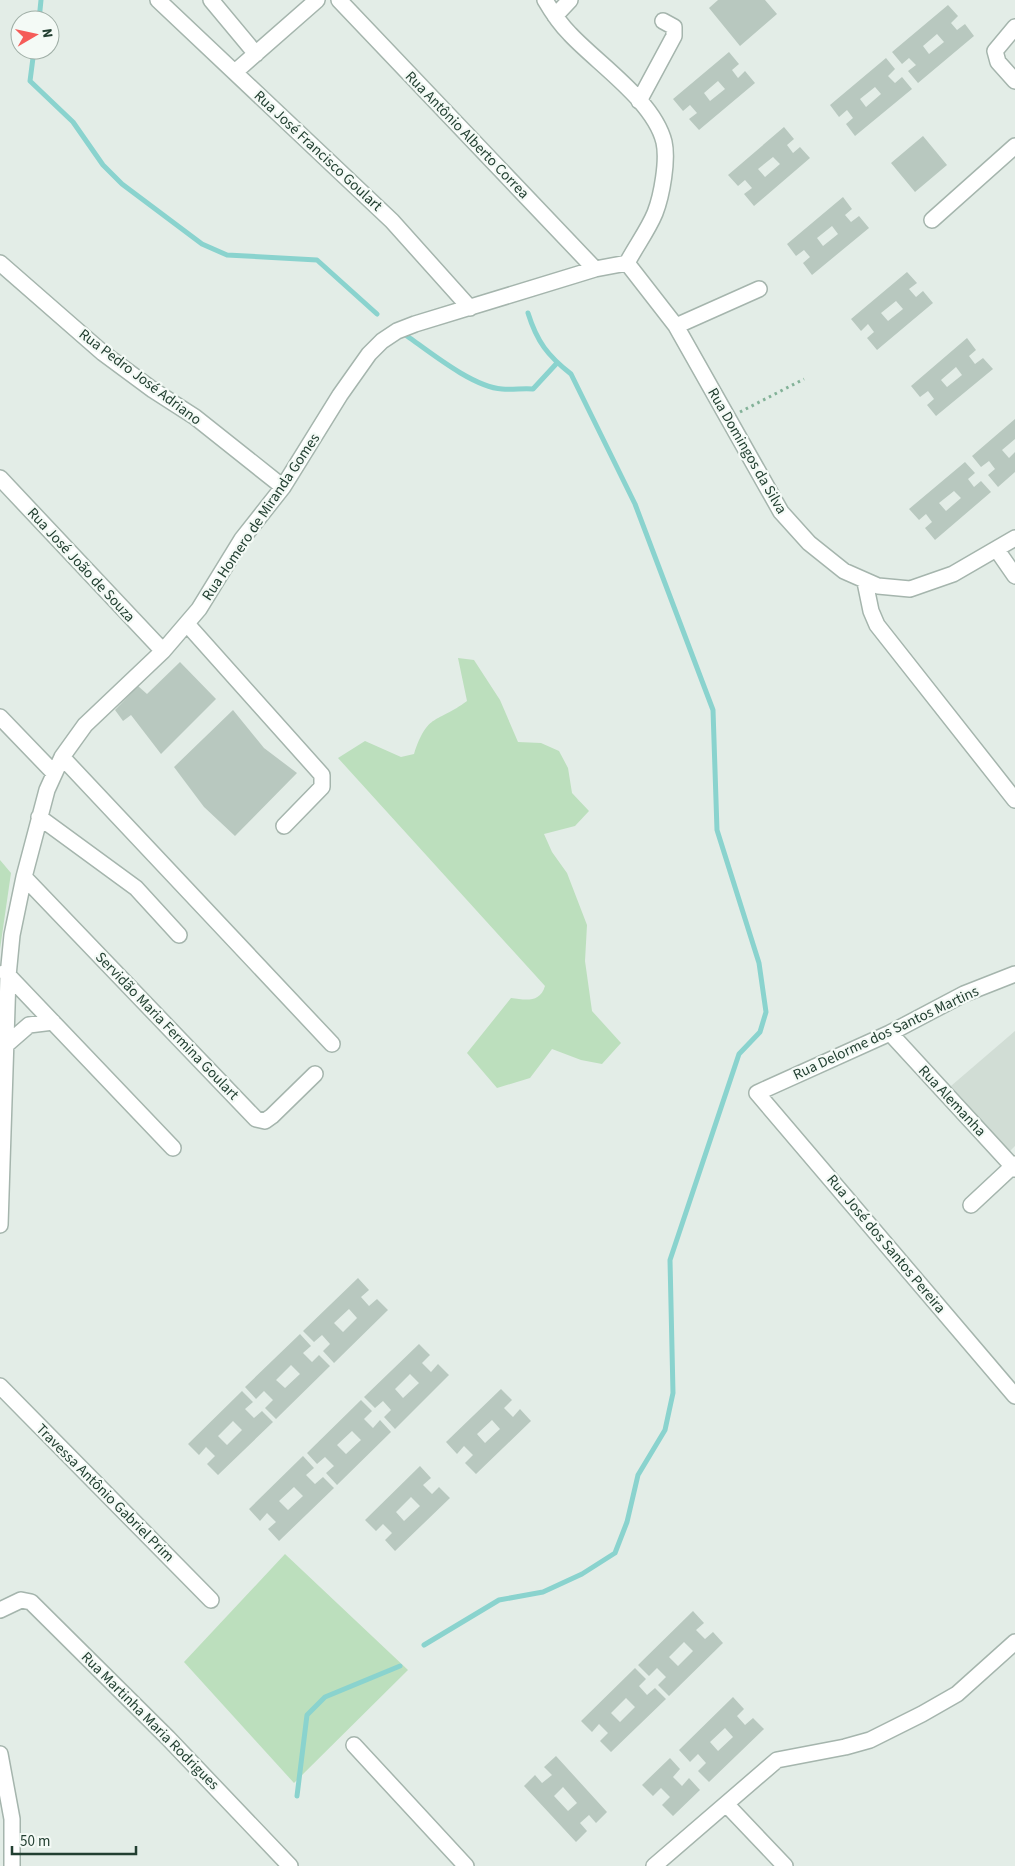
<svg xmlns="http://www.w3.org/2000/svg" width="1015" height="1866" font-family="'Source Sans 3',sans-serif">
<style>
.built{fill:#d1ddd5}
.green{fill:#bcdfbd}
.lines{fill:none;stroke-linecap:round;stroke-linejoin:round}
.stream{stroke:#8ad3ce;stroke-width:5}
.building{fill:#b8c8bf;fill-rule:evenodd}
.minor-casing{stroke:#a5b5ad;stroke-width:18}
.path{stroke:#83b298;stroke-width:3;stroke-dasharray:2.5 4;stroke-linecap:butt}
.minor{stroke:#fff;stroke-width:15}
.labels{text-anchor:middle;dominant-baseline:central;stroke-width:4.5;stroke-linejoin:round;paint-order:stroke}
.street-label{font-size:15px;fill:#223f31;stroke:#f4faf6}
</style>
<rect width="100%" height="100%" fill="#e3ede7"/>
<path class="built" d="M1015,1031V1146L1010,1151L951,1086Z"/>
<path class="green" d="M458,658L474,660L500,700L518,742L541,743L559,751L568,768L572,793L589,811L575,826L544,834L552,852L567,873L587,925L585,961L592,1011L621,1043L602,1064L581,1060L552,1049L530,1078L497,1088L467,1053L511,998C526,1000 540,1003 545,986L338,758L365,741L401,757L414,754C428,712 436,724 467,701Z
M0,860L11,873L0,949Z
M285,1554L408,1670L294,1783L184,1662Z"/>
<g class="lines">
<path class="stream" d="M39,20L41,0
M34,50L30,81L73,122L103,165L122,184L202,244L227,255L317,260L377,314
M407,336C431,353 473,387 502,389C513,390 523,388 533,389L557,363
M424,1645L499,1600L543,1592L582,1574L615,1553L627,1522L638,1475L665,1430L673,1393L670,1260L739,1054L760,1032L766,1012L759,963L717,830L713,710L635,504L571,374C548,356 537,342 528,313
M297,1796L307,1715L325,1697L400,1666"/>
</g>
<path class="building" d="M718,0H765L777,14L740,46L709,8Z
M948,5L958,16L951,23L957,30L965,24L974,36L918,83L908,71L916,65L909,58L902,64L892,52ZM937,34L944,42L929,54L923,46Z
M729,52L739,64L732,70L738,78L745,71L755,83L699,130L689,119L697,113L690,105L683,111L673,99ZM718,81L725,89L710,101L704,93Z
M886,58L895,69L888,76L895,83L902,77L912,89L855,136L846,124L853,118L847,110L839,117L830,105ZM875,87L881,94L866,107L860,99Z
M784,127L794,139L787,145L793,153L800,147L810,158L754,206L744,194L752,188L745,180L738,186L728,175ZM773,157L780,164L765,177L758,169Z
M923,136L947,165L915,192L891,163Z
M843,197L852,209L845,215L851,222L859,216L869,228L812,275L803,263L810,257L804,250L796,256L787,244ZM832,226L838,234L823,246L817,238Z
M907,272L917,283L909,289L916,297L923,291L933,303L877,350L867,338L874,332L868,324L861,331L851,319ZM896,301L903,309L888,321L881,313Z
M967,338L976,350L969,356L975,364L983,358L993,369L936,416L927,405L934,399L928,391L920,397L911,386ZM956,367L962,375L947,387L941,380Z
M1015,419V439L1002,450L1009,458L1015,452V472L998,487L988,475L995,469L989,461L981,467L972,456Z
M965,462L975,473L968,479L974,487L981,481L991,492L935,540L925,528L932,522L926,514L919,520L909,509ZM954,491L961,498L946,511L939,503Z
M180,662L216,699L161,754L131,715L123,721L115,710L138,686L147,694Z
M233,710L264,748L297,773L235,836L204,807L174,767Z
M358,1278L369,1290L361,1297L369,1306L377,1299L388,1310L334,1363L323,1351L330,1344L322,1335L314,1342L303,1331ZM349,1309L357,1318L343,1332L334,1323Z
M300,1334L311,1346L303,1353L312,1362L319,1355L330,1366L276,1419L265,1408L273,1400L264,1391L256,1399L245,1387ZM291,1365L300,1374L285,1388L276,1380Z
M419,1344L430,1355L422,1363L431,1372L438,1364L449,1375L395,1429L384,1417L391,1410L383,1401L375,1408L364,1397ZM410,1374L419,1383L403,1398L395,1389Z
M501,1389L512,1400L504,1408L513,1417L520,1409L531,1421L476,1474L465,1463L473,1455L464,1446L457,1454L446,1442ZM492,1420L500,1429L485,1443L477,1434Z
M242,1391L253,1402L245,1409L254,1418L262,1411L273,1422L218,1475L207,1464L215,1456L206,1447L199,1455L188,1444ZM233,1421L242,1430L227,1445L218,1436Z
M361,1400L372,1411L364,1419L373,1428L380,1420L391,1432L337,1485L326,1473L334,1466L325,1457L317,1464L307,1453ZM352,1431L361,1440L346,1454L337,1445Z
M303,1456L314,1468L306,1475L315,1484L323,1477L334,1488L279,1541L268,1529L276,1522L267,1513L260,1521L249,1509ZM294,1487L303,1496L288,1510L279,1501Z
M420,1466L431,1478L423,1485L432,1494L439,1487L450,1498L395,1551L385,1540L392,1533L383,1524L376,1531L365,1520ZM411,1497L420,1506L404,1521L396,1512Z
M693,1611L704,1623L696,1630L705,1639L713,1632L723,1643L669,1696L658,1685L666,1677L657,1668L649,1676L638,1665ZM684,1642L693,1651L678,1666L669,1657Z
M635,1668L646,1679L639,1686L647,1695L655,1688L666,1699L611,1752L600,1741L608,1733L599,1724L592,1732L581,1721ZM626,1698L635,1707L620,1722L611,1713Z
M733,1697L744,1709L737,1716L745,1725L753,1718L764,1729L709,1782L698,1771L706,1763L698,1754L690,1762L679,1750ZM725,1728L733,1737L718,1751L710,1742Z
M556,1756L607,1812L596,1823L589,1815L580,1823L587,1831L576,1842L524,1786L535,1775L542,1783L552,1775L544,1767ZM563,1787L577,1803L568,1811L554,1796Z
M670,1758L680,1769L673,1777L682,1786L689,1778L700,1790L673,1816L662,1805L670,1797L661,1788L653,1796L642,1785Z"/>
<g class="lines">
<g class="minor-casing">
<path id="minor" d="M158,0L392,221L470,308
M211,0L256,54
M339,0L595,269
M555,16L570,0
M1015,27L995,51L998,62L1015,81
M235,72L317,0
M639,101L674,36V27L663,21
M932,220L1015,146
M0,263L103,353L153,390L195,417L283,487
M627,263L676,326L781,512L809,543L844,571L878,586L910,589L953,574L1015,538
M676,326L759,289
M0,478L163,651
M997,550L1015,576
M865,582L871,611L877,625L1015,800
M187,624L322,775V787L284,826
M0,717L54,773
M62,757L332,1044
M39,817L136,888L179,935
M24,877L256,1119L265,1121L272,1116L315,1074
M5,972L173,1148
M1015,974L964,994L890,1033L757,1093L1015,1396
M890,1033L1015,1169
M6,1045L29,1025L53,1022
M971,1205L1015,1164
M0,1225L8,976L12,935L24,877L47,790L62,757L85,725L163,651L199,609L242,539L283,487L340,395L369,354L382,341L397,331L415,324L595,269L627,263C636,246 648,230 655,213C662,195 668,160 664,142C654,101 598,64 570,34C560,24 552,12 545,0
M0,1386L211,1600
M0,1610L21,1600L31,1602L168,1738L290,1866
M354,1745L466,1866
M0,1754L12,1819V1866
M727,1805L785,1866
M654,1866L777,1760L845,1747L870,1740L922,1714L957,1694L1015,1642"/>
</g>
<path class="path" d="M740,412L804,379"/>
<use href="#minor" class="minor"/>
</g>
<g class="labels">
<g class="street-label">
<text transform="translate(467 135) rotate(46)">Rua Antônio Alberto Correa</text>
<text transform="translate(318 151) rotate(43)">Rua José Francisco Goulart</text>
<text transform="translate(140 377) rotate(37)">Rua Pedro José Adriano</text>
<text transform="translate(747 451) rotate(60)">Rua Domingos da Silva</text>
<text transform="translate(261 517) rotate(-56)">Rua Homero de Miranda Gomes</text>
<text transform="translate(81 565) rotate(47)">Rua José João de Souza</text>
<text transform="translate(167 1026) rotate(46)">Servidão Maria Fermina Goulart</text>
<text transform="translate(886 1033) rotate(-25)">Rua Delorme dos Santos Martins</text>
<text transform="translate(952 1101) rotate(47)">Rua Alemanha</text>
<text transform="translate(886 1244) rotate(50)">Rua José dos Santos Pereira</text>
<text transform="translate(105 1493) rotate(45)">Travessa Antônio Gabriel Prim</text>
<text transform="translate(150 1721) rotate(45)">Rua Martinha Maria Rodrigues</text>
</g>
</g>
<g transform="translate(35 35) rotate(81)"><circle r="24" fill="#f4faf6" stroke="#a0afa7"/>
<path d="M0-4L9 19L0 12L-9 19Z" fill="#f55c59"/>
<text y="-8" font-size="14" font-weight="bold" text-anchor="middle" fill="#223f31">N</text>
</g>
<path d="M12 1846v8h124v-8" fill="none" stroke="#223f31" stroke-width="2.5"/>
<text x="20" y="1846" font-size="15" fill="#223f31" stroke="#f4faf6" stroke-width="4" paint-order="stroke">50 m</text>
</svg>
